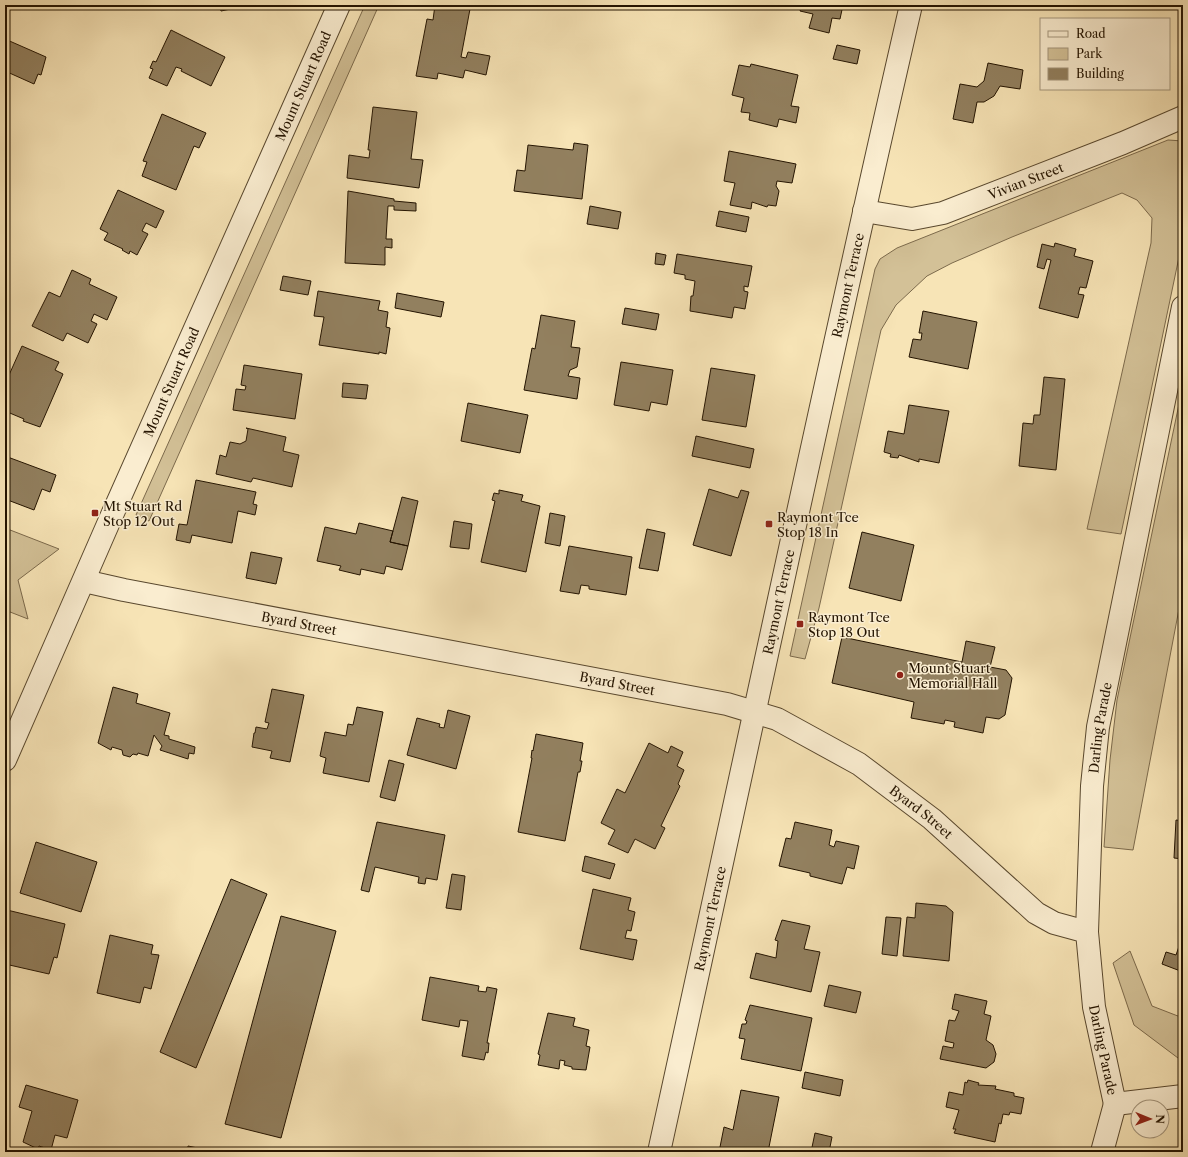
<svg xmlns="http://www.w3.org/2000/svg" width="1188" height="1157" font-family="'Libre Caslon Text',serif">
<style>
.green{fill:#d3c197;stroke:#7c6a4c}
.building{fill:#92805f;stroke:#241401}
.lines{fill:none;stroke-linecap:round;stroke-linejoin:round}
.minor-casing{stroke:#59482e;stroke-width:24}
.tertiary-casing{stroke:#59482e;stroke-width:24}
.minor{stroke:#faedd0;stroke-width:22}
.tertiary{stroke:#faedd0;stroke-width:22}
.poi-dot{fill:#8f2418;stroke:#faedd0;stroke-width:1.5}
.labels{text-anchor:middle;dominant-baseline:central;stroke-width:3;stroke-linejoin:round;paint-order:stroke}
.street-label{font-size:13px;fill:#241401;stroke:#faedd0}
.poi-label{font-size:13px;fill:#241401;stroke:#faedd0;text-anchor:start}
</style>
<rect width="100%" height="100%" fill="#f7e4b6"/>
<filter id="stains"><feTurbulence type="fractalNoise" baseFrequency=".005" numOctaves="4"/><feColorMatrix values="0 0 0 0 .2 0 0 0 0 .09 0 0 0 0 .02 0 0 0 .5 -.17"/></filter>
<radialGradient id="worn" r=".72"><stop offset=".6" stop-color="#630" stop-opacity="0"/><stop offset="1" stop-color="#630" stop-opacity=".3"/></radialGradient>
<path class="green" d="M365,5H379L149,521L136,515Z
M1168,140L1183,141V238L1121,534L1087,529L1151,243L1152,218L1137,200L1122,193L1012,237L952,263L927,276L896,305L881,330L819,608L805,659L790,656L875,269L880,259L897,248Z
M1183,385V588L1133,850L1104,847L1110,760L1117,700Z
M5,528L59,549L18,580L28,619L5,610Z
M1130,951L1152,1006L1183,1018V1059L1178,1058L1134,1025L1113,963Z"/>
<path class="building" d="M5,5H19V8L5,9Z
M219,5H240V7L221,11Z
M435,5H447L470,9L461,57L466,58L468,52L490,56L486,75L465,70L463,78L438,73L437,79L416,76L427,19L433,20Z
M802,5H843L840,19L832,18L829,33L809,28L813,14L800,11Z
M171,30L225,57L211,86L181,71L182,69L176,67L167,86L149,78L153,69L150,68L153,61L156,62Z
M5,39L46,57L41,75L38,74L34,84L5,71Z
M837,45L860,50L857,64L833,59Z
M988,63L1023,70L1020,89L1000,86L994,96L984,102H977L973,123L953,119L960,84L977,87L984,81Z
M751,64L798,75L791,106L799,107L796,123L779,119L777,127L749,120L750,113L741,112L744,98L732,95L739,65L750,67Z
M373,107L417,112L411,159L423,160L419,188L347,178L349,155L369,158L370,150H368Z
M162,114L206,133L199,148L194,146L176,190L142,176L147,162L143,161Z
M574,143L588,145L582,199L514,191L517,170L525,171L528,145L573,150Z
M729,151L796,164L792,183L777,181L776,186L779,191L776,206L768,205L767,207L752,202L751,209L730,205L735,183L724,181Z
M118,190L164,211L156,228L146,223L142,231L148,234L137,255L130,251L129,254L122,250L123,249L104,240L108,233L100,229Z
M348,191L394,199V201L416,203V211L394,210V206H388L386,239H392V248L385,247V265L345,263Z
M590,206L621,212L618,229L587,224Z
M719,211L749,217L746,232L716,226Z
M1055,243L1076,249L1074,256L1093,261L1086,288L1080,287L1078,294L1084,295L1078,318L1039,308L1051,260L1047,259L1044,269L1037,267L1042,244L1054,247Z
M656,253L666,255L664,265L655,264Z
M677,254L752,266L748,287L744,286V291L748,292L745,309L734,307L732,318L690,311L691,296H693L695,281L685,279V275L674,273Z
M72,270L91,279L89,284L117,297L107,320L94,314L91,321L97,324L88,343L67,333L63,341L32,326L49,292L60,297Z
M283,276L311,281L308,295L280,290Z
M318,291L380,301L378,310L388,312L386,327L390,328L386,354L379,352V354L319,345L324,317L314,316Z
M397,293L444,302L441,317L395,308Z
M625,308L659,314L656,330L622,324Z
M923,311L977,322L968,369L909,357L913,339L921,340L922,333H919Z
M541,315L575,321L571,347L580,348L577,367L570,370L568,376L580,378L577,399L524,390L532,348L535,349Z
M22,346L59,362L55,370L63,374L40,427L23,421L24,419L5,411V404L8,397L5,396V384Z
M621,362L673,370L667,405L651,402L649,411L614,405Z
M244,365L302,374L295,419L233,410L236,389L245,390L246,386L241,385Z
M711,368L755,375L746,427L702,420Z
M1044,377L1065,379L1056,470L1019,466L1023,423L1033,424L1034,415H1040Z
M343,383L368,385L366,399L342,397Z
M468,403L528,415L520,453L461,441Z
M909,405L949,411L939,463L919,459V462L899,455L898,458L890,457L891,454L884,452L888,431L904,434Z
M246,428L286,437L283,451L299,455L292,487L253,478L251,482L216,474L220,455L226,457L230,442L240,444L246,441L248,429Z
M696,436L754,449L750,468L692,456Z
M5,456L56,475L50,492L42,489L34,510L5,499Z
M196,480L256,492L253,504L257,505L255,515L238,511L232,543L192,535L190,543L176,540L179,524L187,525Z
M709,489L738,498L741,490L749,492L731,556L693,545Z
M499,490L523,495L521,501L540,506L526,572L481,562L495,501L492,500L494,493L499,494Z
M402,497L418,501L408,546L390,542Z
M550,513L565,516L560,546L545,543Z
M454,521L472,524L469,549L450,547Z
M359,523L393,531L390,542L408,546L402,570L386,566L384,574L361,569L360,575L339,570L341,566L317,561L325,527L356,534Z
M647,529L665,533L658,571L639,568Z
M862,532L914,545L901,601L849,588Z
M569,546L632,557L626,595L589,589V586L581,585L579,594L560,591Z
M251,552L282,558L276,584L246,578Z
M842,637L962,662L966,641L995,647L990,667L1006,670L1012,678L1005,715L999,719L986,717L983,733L954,727L955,722L945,720L944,724L911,718L914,702L832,683Z
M1183,680V698L1179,697Z
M113,687L138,694L136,703L170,713L164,735L169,736V739L195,747L194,754L189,753L188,759L160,750L162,746L154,735L148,756L138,753L137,755L133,754L130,757L123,755L122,750L112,747L111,750L98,743Z
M272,689L304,695L290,762L270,758L272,751L252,747L254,733H255L256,727L267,729L269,723L265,722Z
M357,707L383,712L369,782L323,773L326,758L320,756L325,732L346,736L348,724L353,725Z
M448,710L470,716L456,769L407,755L417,718L440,724L439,727L444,728Z
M536,734L583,743L580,761H582L580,772H578L565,841L518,832L532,758H531L532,750L533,751Z
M649,743L668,753L671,746L683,752L677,766L684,770L678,784L680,786L661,826L665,828L655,849L635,839L628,853L608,844L615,830L601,823L617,789L625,793Z
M389,760L404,764L395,801L380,797Z
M1176,820L1183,821V859L1174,858Z
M377,822L445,835L437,880L426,878L425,884L418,883L419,877L375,867L369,892L361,890Z
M795,822L832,830L829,845L834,847L836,841L859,846L854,869L847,867L842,884L810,876V873L779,866L786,838L791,839Z
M36,842L97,862L81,912L20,893Z
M585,856L615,864L610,879L582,871Z
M452,874L465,876L461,910L446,908Z
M231,879L267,894L196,1068L160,1052Z
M593,889L631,898L628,910L635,912L631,931L627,930L625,938L637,940L633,960L580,949Z
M916,903L946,906L953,912L949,961L903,956L907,917L915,918Z
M7,910L65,924L57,958L54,957L49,974L5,964V917Z
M281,916L336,931L281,1138L225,1124Z
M886,917L901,918L897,956L882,954Z
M782,920L810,926L804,949L820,952L811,992L750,978L756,953L776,958L778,941L775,940Z
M110,935L153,945L151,954L159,955L151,989L144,987L140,1003L97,993Z
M1183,935V972L1162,964L1166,952L1176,955Z
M430,977L479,986L478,991L486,992L487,987L497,989L487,1043H489L488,1053L486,1052L484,1060L462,1056L468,1021L460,1020L459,1027L422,1020Z
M829,985L861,992L856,1013L824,1006Z
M955,994L987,1001L984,1014L991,1016L986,1040L993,1045L996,1054L994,1062L986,1068L940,1059L943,1046L953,1048L954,1043L945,1041L949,1020L955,1021L959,1011L952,1009Z
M750,1005L812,1018L801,1071L741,1059L745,1039L739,1038L742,1024H746L747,1021L745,1020Z
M548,1013L575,1018L573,1026L589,1030L586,1046L590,1047L586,1070L572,1069V1067L564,1065L565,1061L560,1060L559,1069L538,1065L540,1055L538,1054Z
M805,1072L843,1080L840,1096L802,1088Z
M968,1080L979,1083L978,1085L996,1086L995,1089L1014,1093V1096L1024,1098L1021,1114L1010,1112L1009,1115L1003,1114L1001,1124L999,1123L995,1142L954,1133L956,1129H953L959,1110L946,1107L949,1092L963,1095L965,1082L967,1083Z
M26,1085L78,1100L67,1138L55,1135L51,1150L39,1146L38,1149L23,1142L32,1111L19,1107Z
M741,1090L779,1097L768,1152H719L724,1127L733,1130Z
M815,1133L832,1137L829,1152H811Z
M188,1146L212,1151V1152H187Z"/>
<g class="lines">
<g class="minor-casing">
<g id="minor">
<path id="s1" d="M864,211L912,219L943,213L1123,143L1183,117"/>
<path id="s2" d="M1087,932L1092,786L1098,727L1183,307"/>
<path id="s3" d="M659,1152C743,770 823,386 911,5"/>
<path d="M1102,1152L1115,1104"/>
</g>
</g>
<g class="tertiary-casing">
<g id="tertiary">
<path id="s4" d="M84,581L124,590L727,704L777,719L859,764L932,819L1036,913L1054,923L1087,932L1094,1007L1115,1104L1183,1096"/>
<path id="s5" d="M5,760L112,515L339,5"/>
</g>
</g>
<use href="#minor" class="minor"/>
<use href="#tertiary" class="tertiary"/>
</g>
<g class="poi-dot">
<rect x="91" y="509" width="8" height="8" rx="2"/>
<rect x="765" y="520" width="8" height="8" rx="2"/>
<rect x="796" y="620" width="8" height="8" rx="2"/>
<circle cx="900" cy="675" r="4"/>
</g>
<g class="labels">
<g class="street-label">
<text stroke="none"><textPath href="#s5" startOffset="737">Mount Stuart Road</textPath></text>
<text stroke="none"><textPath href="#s1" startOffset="169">Vivian Street</textPath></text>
<text stroke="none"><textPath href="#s3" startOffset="887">Raymont Terrace</textPath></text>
<text stroke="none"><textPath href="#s5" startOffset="413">Mount Stuart Road</textPath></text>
<text stroke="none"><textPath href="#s3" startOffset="563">Raymont Terrace</textPath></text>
<text stroke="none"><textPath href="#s4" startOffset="219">Byard Street</textPath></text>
<text stroke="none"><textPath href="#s4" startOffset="543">Byard Street</textPath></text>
<text stroke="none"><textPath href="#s2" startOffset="205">Darling Parade</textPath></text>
<text stroke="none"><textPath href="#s4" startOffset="879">Byard Street</textPath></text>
<text stroke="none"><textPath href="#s3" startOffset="239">Raymont Terrace</textPath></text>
<text stroke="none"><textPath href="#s4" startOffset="1206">Darling Parade</textPath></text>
</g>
<g class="poi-label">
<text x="103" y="506">Mt Stuart Rd<tspan x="103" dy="15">Stop 12 Out</tspan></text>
<text x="777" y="517">Raymont Tce<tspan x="777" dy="15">Stop 18 In</tspan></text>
<text x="808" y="617">Raymont Tce<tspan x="808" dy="15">Stop 18 Out</tspan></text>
<text x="908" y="668">Mount Stuart<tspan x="908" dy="15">Memorial Hall</tspan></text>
</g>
</g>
<rect width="1188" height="1157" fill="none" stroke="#f7e4b6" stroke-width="20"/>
<rect x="6" y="6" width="1176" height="1145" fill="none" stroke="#241401" stroke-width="2"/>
<rect x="10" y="10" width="1168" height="1137" fill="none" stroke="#241401"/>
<rect x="1040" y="18" width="130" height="72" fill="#faedd0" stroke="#a4967d"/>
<rect x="1048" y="31" width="20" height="6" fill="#faedd0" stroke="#a4967d"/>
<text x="1076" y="38" font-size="12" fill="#241401">Road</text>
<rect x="1048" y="48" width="20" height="12" fill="#d3c197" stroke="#a4967d"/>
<text x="1076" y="58" font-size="12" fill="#241401">Park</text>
<rect x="1048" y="68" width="20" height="12" fill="#92805f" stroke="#a4967d"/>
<text x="1076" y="78" font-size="12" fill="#241401">Building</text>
<g transform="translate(1150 1119) rotate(91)"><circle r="19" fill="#faedd0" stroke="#a4967d"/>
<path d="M0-3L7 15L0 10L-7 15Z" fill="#8f2418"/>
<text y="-6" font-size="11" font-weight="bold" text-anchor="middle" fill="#241401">N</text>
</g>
<rect width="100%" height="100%" filter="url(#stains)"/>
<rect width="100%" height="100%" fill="url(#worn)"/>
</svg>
